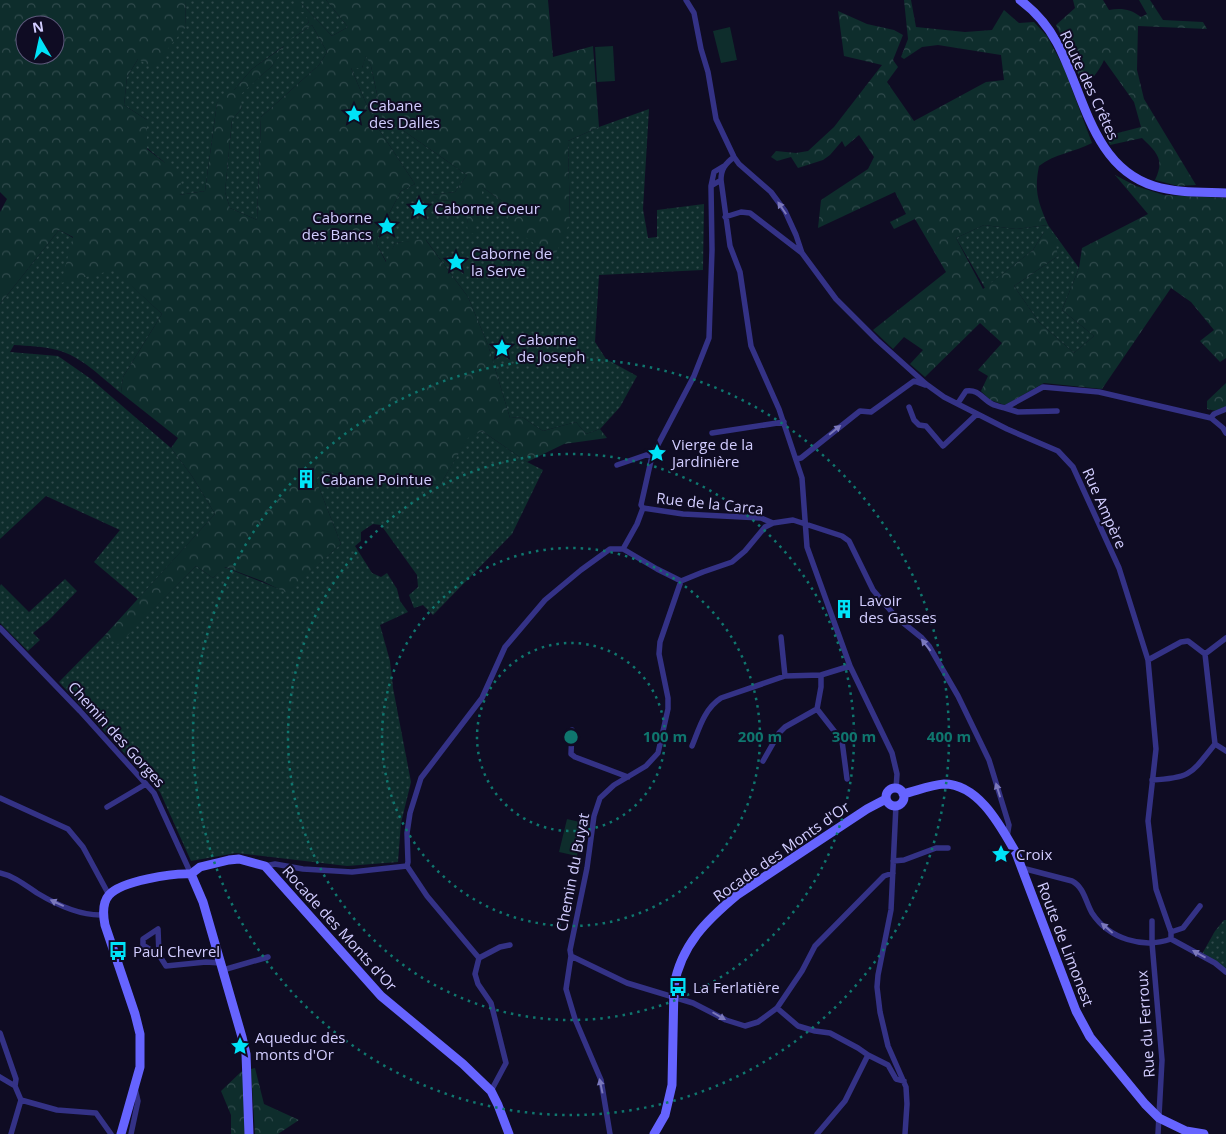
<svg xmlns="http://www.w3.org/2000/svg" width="1226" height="1134" font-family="'Open Sans',sans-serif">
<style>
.grass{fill:url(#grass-dots)}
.forest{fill:url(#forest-crowns);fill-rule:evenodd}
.park{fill:#0e2d2c}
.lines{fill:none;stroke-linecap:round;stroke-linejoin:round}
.street{stroke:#343286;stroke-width:5.5}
.secondary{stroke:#6664ff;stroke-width:9}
.oneway{fill:#7b78bc}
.ring{fill:none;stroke:#0f766e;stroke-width:2.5;stroke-dasharray:2.5 5}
.labels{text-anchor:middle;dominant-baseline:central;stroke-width:4;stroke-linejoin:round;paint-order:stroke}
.street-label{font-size:15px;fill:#d2cdff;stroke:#0f0c23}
.poi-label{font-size:15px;fill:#d2cdff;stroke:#0f0c23;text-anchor:start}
.centre{fill:#0f766e;stroke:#0f0c23;stroke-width:2.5}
.ring-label{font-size:15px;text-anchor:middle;font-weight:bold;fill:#0f766e;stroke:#0f0c23;stroke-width:4;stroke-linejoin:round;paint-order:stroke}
</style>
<defs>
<pattern id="grass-dots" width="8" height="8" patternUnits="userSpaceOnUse" patternTransform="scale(1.25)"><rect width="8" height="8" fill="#0e2d2c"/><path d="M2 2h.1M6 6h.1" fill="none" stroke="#304a4c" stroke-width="1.8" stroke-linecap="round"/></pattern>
<pattern id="forest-crowns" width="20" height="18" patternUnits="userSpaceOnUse" patternTransform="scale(1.25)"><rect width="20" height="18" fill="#0e2d2c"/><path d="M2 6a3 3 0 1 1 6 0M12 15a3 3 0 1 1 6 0" fill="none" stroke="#304a4c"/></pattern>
</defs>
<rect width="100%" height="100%" fill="#0f0c23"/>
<path class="grass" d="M186,0H326L348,27L332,36L301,3L309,22L293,38L312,25L327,52L319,65L261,117L257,220L230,208L225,192L232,120L242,108L238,96L272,66L284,46L252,69L234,90L217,103L205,191L179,195L164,162L147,148V120L124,105L127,77L138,59L185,28Z
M366,55L371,66L382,118L391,127L401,129L467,175L455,192L432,195L439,201L452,200L459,215L465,208L470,210L467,224L482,194V187L512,208L570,222L568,141L599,127L649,109L643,209L648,238L657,237V210L704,204L703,270L599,275L595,342L606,359L637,376L620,407L600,429L586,434L576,422L543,431L522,417L510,418L488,345L468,297L426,240L395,243L387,263L376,243L382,227L401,191L415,184L374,122L351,68H362Z
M984,225L1016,229L1048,225L1079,268L1062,310L1094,336L1074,353L1039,322L1014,286L1058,256L1044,232L1033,250L985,288L956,238Z
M59,230C97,249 131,286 162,314L123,377L121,393C101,377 81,356 57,350C43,346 28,346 14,345L10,352L58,356L91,379L171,448L192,476L215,514L138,599L94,562L120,530L46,496L0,539V304Z
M482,431L527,462L543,470L512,534L433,615L423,605L414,608L409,595L418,587L417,575L381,525L373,524L361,532V541L355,546L372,573L381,577L387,573L397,589L400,601L408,612L380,625L390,661L393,688L411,782L401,823L398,862L347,866L236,853L191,861L160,792L59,682L105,635L118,644L196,566L213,578L224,567L287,592L341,544L316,480L321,470L356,478L440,485L468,437Z
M65,579L77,591L49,620L33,633L40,640L28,651L0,623V586L1,584L29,612Z
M1224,920H1226V969L1202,954L1215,931Z"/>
<path class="forest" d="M0,0H186L185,28L152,68L138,59L127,77L124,105L147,120V149L182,176L179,195L205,191L217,103L229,89L234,90L252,69L286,45L272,66L239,96L242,108L232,120L225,192L230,208L257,220L261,117L319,65L327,52L312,25L290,40L309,22L304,12H297L295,6L301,3L332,36L348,27L326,0H548L553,57L593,46L599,127L568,141L570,222L554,258L506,223L512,208L482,187V194L488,199L484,220H477L475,234L468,233L467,224L469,210L465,208L459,216L452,200L439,201L431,195L455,192L467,175L401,129L391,127L382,118L371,66L366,56L362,68H351L374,122L415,184L401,191L382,227L376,243L386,262L395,243L425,239L468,297L488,345L510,418L522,417L543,431L576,422L586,434L600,429L607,438L564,444L527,462L482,431L468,438L440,485L356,478L322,470L316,480L341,544L287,593L262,581L225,567L213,578L196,566L118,645L105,635L215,514L192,476L171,448L178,438L121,393L123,377L162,314L114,270L61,283L73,237L59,230L0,304V212L7,199L0,192ZM25,25H55V55H25Z
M904,0H911L916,27L965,32L992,30L1004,10L1019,23L1034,22L1047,36L1064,68L1092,143C1075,152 1054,154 1039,166C1034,191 1038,202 1048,225L1016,229L984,225L956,238L983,289L1033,250L1044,232H1053L1058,256L1014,286L1039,322L1074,353L1094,336L1062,310L1079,268L1082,248L1148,214L1115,175L1136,186L1164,195L1226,198V358L1220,362L1200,341L1214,330L1191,302L1171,288L1102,389L1044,383L1005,405L990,400L981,391L988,376L978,370L1002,343L980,323L925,377L910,364L923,350L904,337L893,349L873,330L946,272L915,219L894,229L890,222L906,214L895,192L818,228L821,200L868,169L874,157L859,135L845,147L842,141L830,155L823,160L798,168L791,157L777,161L771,157L776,151L796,153L808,151L834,127L882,65L844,56L838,11L867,24L894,30L903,35L893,60L898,67L887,82L914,121L986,82L1004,80L1001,55L938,45L922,47L904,59L901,57L908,39Z
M1073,0H1103L1109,10C1122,8 1130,9 1141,17L1147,14L1139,0H1150L1163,20L1203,22L1207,29L1138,26L1137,70L1144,99L1196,185L1178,186L1155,180C1165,159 1157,153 1142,138L1110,145L1106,136L1141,127L1134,102L1104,60C1100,70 1091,79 1085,89L1056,25L1075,8Z
M1226,383V407L1216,411L1207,409V401Z
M255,1068L264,1104L299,1120L278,1134H255L251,1069Z
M243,1070L245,1134H231V1115L221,1091Z"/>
<path class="park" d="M730,27L737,60L721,63L713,31Z
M613,46L615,81L597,82L595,47Z
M567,819L584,823L577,856L559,852Z"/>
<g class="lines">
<path class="street" d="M686,0L694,13L701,49L708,72L716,119L734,157L739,164L771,192L785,211L796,235L802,253L836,299L877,340L926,384L944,397L1007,429L1058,451L1073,467L1119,568L1148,660L1156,749L1148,821L1156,889L1171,932V939
M734,157C725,164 721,169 721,180L730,246L740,272L751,346L779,409L802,478L807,547L850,666L892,753L897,774L896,789
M721,180L711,186L714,172L724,166
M725,217L741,212L750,213L802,253
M958,403L966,391C979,389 982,399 992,404C996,406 1001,407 1005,408L1043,387L1099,392L1211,418L1223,428L1226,433
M909,407L914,420L919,425L926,426L943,446L977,414
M1005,408L1018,412L1057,411
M1211,418L1214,414L1226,409
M712,433L784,422
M796,459L801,458L860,411L871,412L914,381L925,385
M617,465L646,455L652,456
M643,508L683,514L761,518L773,523
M623,549L657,569L681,581L703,572L732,562L745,551L765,527L773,523L793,520L842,536L849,541L873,590L896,617L922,638L929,646L958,696L989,760L1009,825L1007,837
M623,549L637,524L643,508L641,505L652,456L694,376L709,338L712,250L711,186
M0,628L80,711L154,793L191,874
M781,637L785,676
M1205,654L1226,638
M1148,660L1181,642L1188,641L1205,654L1215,744
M817,709L842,741L847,779
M572,730L571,754L575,757L628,777
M1215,744L1226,751
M692,746C699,729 704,709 721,698L785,676L821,675L850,666
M763,761L779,733L785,727L817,709L821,687V675
M1152,780C1191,778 1191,774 1215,744
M0,798L68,829L83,847L109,895
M896,805L891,910L878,975L877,987L880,1012L888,1046L906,1087L907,1104L905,1134
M107,807L146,784
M893,861L904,860L936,848H948
M265,866L275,864L303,869L352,872L407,866L408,862L407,833L410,813L421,778L482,698L505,647L545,600L581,570L610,549H623
M407,866L427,896L479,958L475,974L478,984L491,1003L506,1063L491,1091
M1022,868L1072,881C1084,887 1086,903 1092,913C1109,939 1143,949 1171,939
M0,873C14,876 25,885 37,893C57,905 80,916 103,915
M1152,921V943L1162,1060L1158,1134
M1171,932L1183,928L1200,906
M1171,939L1215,963L1226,972
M159,955L143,945V939L158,929L159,955L166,966L206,962L221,963
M571,956L627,983L693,1003L726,1020L745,1026L758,1022L777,1008L802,971L815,946L884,876L893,873
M479,958L500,947L510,945
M223,970L268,957
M777,1008L798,1026L815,1031L830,1033L858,1048L868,1055L888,1065L896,1079L904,1081
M0,1033L16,1079L15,1086
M0,1077L15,1086L21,1100L11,1134
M21,1100L57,1110L96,1113L111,1134
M131,1134L138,1101L135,1088
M610,1134L601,1080L575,1019L566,989L571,956L570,950L587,868L594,816L600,798L614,785L646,766L658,753L668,709V698L659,654L660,642L681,581
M817,1134L845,1101L868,1055"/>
<path class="secondary" d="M1020,0C1036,12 1048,26 1057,43C1084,93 1092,167 1154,186C1177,193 1202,192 1226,193
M886 797a9 9 0 1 1 18 0a9 9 0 1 1-18 0Z
M903,794C916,791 930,785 944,784C979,784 1001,827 1016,853L1076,1011L1090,1037L1145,1104L1159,1118L1186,1131L1204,1134
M191,874L203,902L242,1037L246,1054L249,1134
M121,1134L140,1067V1034L135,1014L105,925C103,915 102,903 109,895C121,881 173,873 191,874L200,867L229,860L239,859L265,866L381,996L463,1064L491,1091L498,1105L509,1134
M654,1134L665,1115L672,1085L674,986C681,945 707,920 737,895L867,809L886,799"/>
</g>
<defs><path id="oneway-solid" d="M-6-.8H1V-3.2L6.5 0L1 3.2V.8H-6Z" transform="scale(1.25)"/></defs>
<g class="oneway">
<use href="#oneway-solid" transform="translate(782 208) rotate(-124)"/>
<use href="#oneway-solid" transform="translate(835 430) rotate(-39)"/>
<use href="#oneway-solid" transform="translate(926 645) rotate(-128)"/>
<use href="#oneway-solid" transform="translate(998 790) rotate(-107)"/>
<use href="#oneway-solid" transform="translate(57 903) rotate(-155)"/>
<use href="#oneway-solid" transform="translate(1107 928) rotate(-139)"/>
<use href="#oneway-solid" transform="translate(1199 954) rotate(-151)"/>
<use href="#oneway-solid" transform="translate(719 1016) rotate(30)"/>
<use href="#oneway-solid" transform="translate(601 1086) rotate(-102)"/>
</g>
<g class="ring">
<circle cx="571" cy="737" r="94"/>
<circle cx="571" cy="737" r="189"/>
<circle cx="571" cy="737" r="283"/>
<circle cx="571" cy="737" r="378"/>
</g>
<defs>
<g id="sight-bare" transform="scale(1.5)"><path d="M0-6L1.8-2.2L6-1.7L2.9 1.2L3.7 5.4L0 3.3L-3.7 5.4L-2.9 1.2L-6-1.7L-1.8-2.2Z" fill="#00e3f8" stroke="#0f0c23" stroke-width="2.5" paint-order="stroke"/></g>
<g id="building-bare" transform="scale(1.5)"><path d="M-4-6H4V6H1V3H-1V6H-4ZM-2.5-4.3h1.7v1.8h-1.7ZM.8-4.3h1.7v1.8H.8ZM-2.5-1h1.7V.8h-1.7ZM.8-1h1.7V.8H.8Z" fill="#00e3f8" stroke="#0f0c23" stroke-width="2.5" paint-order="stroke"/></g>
<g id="bus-bare" transform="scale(1.5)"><path d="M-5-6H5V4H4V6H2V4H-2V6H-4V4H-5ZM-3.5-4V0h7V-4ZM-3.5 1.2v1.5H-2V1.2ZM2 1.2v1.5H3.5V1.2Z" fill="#00e3f8" stroke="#0f0c23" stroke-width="2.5" paint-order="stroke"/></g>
</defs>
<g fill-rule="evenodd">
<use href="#sight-bare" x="354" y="114"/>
<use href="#sight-bare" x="419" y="208"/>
<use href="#sight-bare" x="387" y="226"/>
<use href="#sight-bare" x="456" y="262"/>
<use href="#sight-bare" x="502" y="348"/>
<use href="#sight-bare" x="657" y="453"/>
<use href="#building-bare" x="306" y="479"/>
<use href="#building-bare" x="844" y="609"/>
<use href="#sight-bare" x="1001" y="854"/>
<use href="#bus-bare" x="118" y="951"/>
<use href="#bus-bare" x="678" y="987"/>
<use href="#sight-bare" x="240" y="1046"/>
</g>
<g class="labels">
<g class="street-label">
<text transform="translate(1090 85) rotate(65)">Route des Crêtes</text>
<text transform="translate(710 503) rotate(6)">Rue de la Carca</text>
<text transform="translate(1105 508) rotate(66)">Rue Ampère</text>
<text transform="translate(117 734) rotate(48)">Chemin des Gorges</text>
<text transform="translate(781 851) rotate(-35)">Rocade des Monts d'Or</text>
<text transform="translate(572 872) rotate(-79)">Chemin du Buyat</text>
<text transform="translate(340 928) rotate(48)">Rocade des Monts d'Or</text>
<text transform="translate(1066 944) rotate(69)">Route de Limonest</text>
<text transform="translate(1145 1024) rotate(-94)">Rue du Ferroux</text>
</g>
<g class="poi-label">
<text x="369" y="105">Cabane<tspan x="369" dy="17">des Dalles</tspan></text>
<text x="434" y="208">Caborne Coeur</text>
<text x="372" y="217" text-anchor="end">Caborne<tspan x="372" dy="17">des Bancs</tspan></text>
<text x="471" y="253">Caborne de<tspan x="471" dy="17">la Serve</tspan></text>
<text x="517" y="339">Caborne<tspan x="517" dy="17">de Joseph</tspan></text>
<text x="672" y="444">Vierge de la<tspan x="672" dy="17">Jardinière</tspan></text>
<text x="321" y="479">Cabane Pointue</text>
<text x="859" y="600">Lavoir<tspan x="859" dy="17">des Gasses</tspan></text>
<text x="1016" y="854">Croix</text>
<text x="133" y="951">Paul Chevrel</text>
<text x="693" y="987">La Ferlatière</text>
<text x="255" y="1037">Aqueduc des<tspan x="255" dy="17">monts d'Or</tspan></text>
</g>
</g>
<circle cx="571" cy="737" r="8" class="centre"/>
<g class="ring-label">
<text x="665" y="742">100 m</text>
<text x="760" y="742">200 m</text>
<text x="854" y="742">300 m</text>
<text x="949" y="742">400 m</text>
</g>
<g transform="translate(40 40) rotate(351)"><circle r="24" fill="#0f0c23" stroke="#5d597b"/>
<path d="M0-4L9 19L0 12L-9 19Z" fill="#00e3f8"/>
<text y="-8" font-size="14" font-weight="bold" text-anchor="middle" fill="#d2cdff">N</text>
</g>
</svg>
